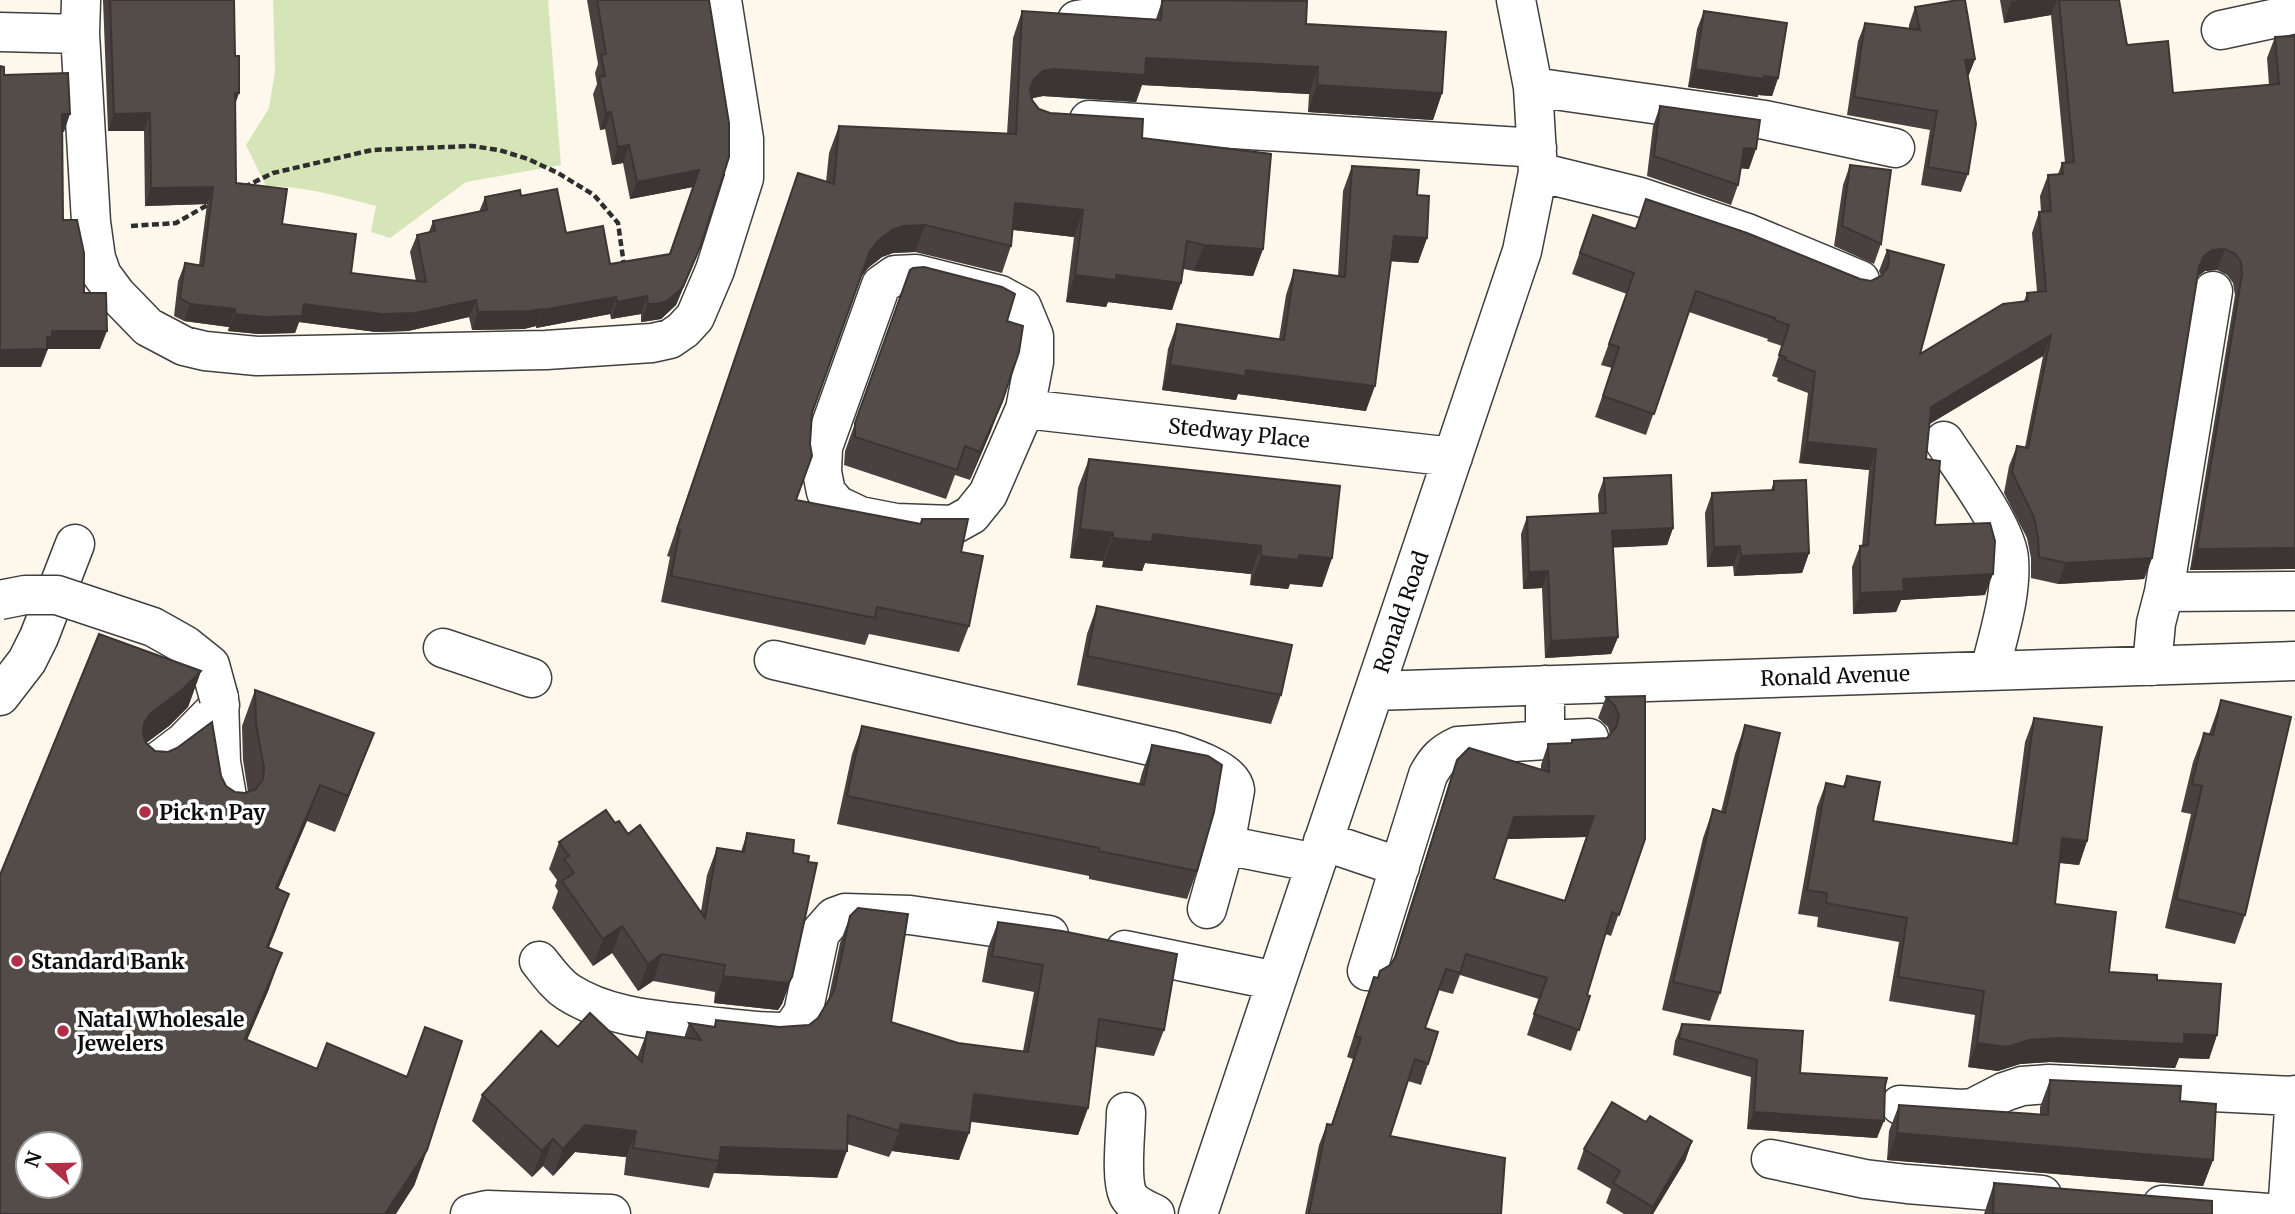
<svg xmlns="http://www.w3.org/2000/svg" width="2295" height="1214" font-family="Merriweather,serif">
<style>
.green{fill:#d6e5b8}
.lines{fill:none;stroke-linecap:round;stroke-linejoin:round}
.minor-casing{stroke:#3f3f3f;stroke-width:41}
.path{stroke:#2e2e2e;stroke-width:4.5;stroke-dasharray:7 3.5;stroke-linecap:butt}
.minor{stroke:#fff;stroke-width:38}
.minor-bridge-casing{stroke:#3f3f3f;stroke-width:41;stroke-linecap:butt}
.minor-bridge{stroke:#fff;stroke-width:38}
.wall{fill:#48413f;fill-rule:evenodd}
.shaded-wall{fill:#3b3533}
.building{fill:#544c49;stroke:#3b3533;stroke-width:2;fill-rule:evenodd}
.poi-dot{fill:#b12e46;stroke:#fff;stroke-width:2.5}
.labels{text-anchor:middle;dominant-baseline:central;stroke-width:7;stroke-linejoin:round;paint-order:stroke}
.street-label{font-size:21px;fill:#0c0c0c;stroke:#fff}
.poi-label{font-size:21px;font-weight:bold;fill:#0c0c0c;stroke:#fff;text-anchor:start}
</style>
<rect width="100%" height="100%" fill="#fef8ec"/>
<path class="green" d="M273,0H548L561,165L466,182L390,238L371,232L376,206C339,196 303,186 266,186L246,145L269,108L275,71Z"/>
<g class="lines">
<g class="minor-casing">
<path id="minor" d="M1077,20L1131,12L1167,0
M2221,30L2295,14
M0,32L80,34L81,0
M80,34L91,222L96,258L102,275L116,294L148,327L184,346L205,351L257,356L546,350L652,343L670,339L683,330L695,317L715,270L744,178V139L722,0
M1533,87L1765,120L1895,148
M1089,120L1537,148
M1538,172L1640,197L1747,233L1860,280
M916,274L1000,295L1022,307L1034,336V362L1025,409L988,494L971,515L953,525L896,523L860,516L837,505L826,492L822,472L823,447L881,285L895,275Z
M1025,409L1453,457
M1944,441C1962,469 2007,528 2009,559C2012,596 1998,635 1990,671
M2164,592L2295,591
M443,648L532,678
M774,660L1172,751C1190,757 1233,770 1235,790L1225,845L1207,909
M2152,666L2156,623L2164,592L2213,291
M1374,691L2295,661
M0,696L27,661L39,637L75,544
M219,698L221,762L229,808
M1545,740L1589,738
M151,767L184,742L220,705
M1323,841L1400,867
M1225,845L1316,863
M1125,950L1276,981
M539,961C548,972 556,984 568,992C607,1017 654,1020 699,1025C729,1028 759,1033 790,1032L803,1013L820,933L834,917L845,913L910,915L1049,935
M1367,971L1428,775C1436,760 1443,753 1458,746L1545,740V685
M1900,1105L1962,1109L1973,1108L2004,1092L2022,1086L2049,1084L2295,1096
M1126,1112C1126,1132 1120,1178 1128,1195C1133,1205 1145,1209 1155,1214
M1771,1159L1865,1179L1907,1184L2042,1195
M2162,1205L2281,1214
M470,1214L487,1210L611,1214
M1198,1214L1522,251L1538,172L1533,87L1516,0
M2287,1214L2295,1095"/>
</g>
<path class="path" d="M244,187L273,173L372,150L472,146L499,150L528,159L558,173L594,195L618,223L624,265
M131,226L176,223L211,203"/>
<use href="#minor" class="minor"/>
<g class="minor-bridge-casing">
<path id="minor-bridge" d="M0,600L25,595H57L153,627L185,645L210,665L219,698"/>
</g>
<use href="#minor-bridge" class="minor-bridge"/>
</g>
<path class="wall" d="M103,0H234L236,183L282,224L351,273L416,281L410,252L417,235L429,232L433,221L479,212L485,197L521,196L566,233L610,264L669,254L693,187L630,199L623,163L612,165L605,129L600,130L593,94L597,84L595,73L598,64L587,0H709L694,262L676,305L661,319L649,321L641,322V314L611,319L610,314L536,328V326L524,329L472,330L469,317L408,331L376,332L299,322L295,333L258,334L228,331L229,327L184,321L174,316L178,281L185,263L199,265L207,204L145,206L144,131H108Z
M2000,0H2119L2127,45L2173,93L2269,85L2267,58L2275,37L2295,36V569L2190,570L2235,295L2233,283L2227,275L2217,270L2205,271L2197,276L2152,558L2144,579L2058,584L2031,578V558L2027,538L2004,493L2009,466L2017,446L2025,447L2043,356L1929,424L1926,459L1935,525L1985,595L1901,600L1896,612L1853,614L1852,567L1860,546H1862L1869,470L1799,463L1808,393L1777,381L1778,378L1772,376L1782,346L1767,341L1768,339L1689,312L1646,435L1595,417L1612,368L1601,365L1627,294L1572,274L1593,215L1635,229L1646,199L1860,279L1871,281L1881,276L1879,271L1887,250L1920,354L2024,301L2027,293L2037,292L2032,233L2039,212H2041L2040,196L2048,175L2058,174L2062,163H2065L2051,15L2004,23Z
M1162,1L1306,24L1442,93L1433,120L1308,112L1309,94L1142,85L1136,102L1043,96L1033,98L1032,99L1039,109L1050,113L1142,138L1263,249L1253,276L1194,271L1183,269L1172,310L1108,302L1106,307L1066,302L1074,237L1013,230L1011,246L1002,273L915,252L893,253L882,257L868,268L861,277L812,413L796,500L920,524L922,519L961,552L969,626L959,652L869,634L865,645L661,602L670,557L667,556L798,173L826,182L829,153L839,126L1007,134L1013,38L1022,11L1156,19Z
M1915,7L1975,59L1968,77V174L1961,192L1921,185L1930,130L1847,115L1858,41L1865,23L1909,29V25Z
M1704,11L1778,78L1772,96L1758,95V97L1688,87L1697,29Z
M1660,106L1749,169L1741,168L1738,185L1731,205L1647,176L1653,126Z
M1850,165L1881,244L1874,264L1834,246L1843,185Z
M1352,166L1417,195L1427,238L1418,263L1391,261L1366,411L1238,394L1236,400L1162,390L1168,349L1177,324L1279,339L1286,295L1294,270L1338,276L1343,191Z
M910,270L1007,321L991,431L970,480L955,475L946,499L844,465L845,451Z
M1089,459L1332,558L1322,587L1290,584L1288,589L1250,585L1251,574L1145,563L1142,571L1102,567L1103,561L1070,558L1078,488Z
M1604,478L1673,528L1667,545L1613,547L1618,637L1611,654L1545,658L1542,588L1523,589L1521,534L1527,517L1599,513L1598,495Z
M1774,481L1809,553L1802,573L1734,576L1733,566L1707,567L1705,513L1712,493L1771,490Z
M1097,606L1281,695L1271,724L1077,685L1087,634Z
M201,671L188,707L169,726L146,743L155,751L221,776L226,786L235,792L245,793L248,792L243,760L242,726L255,690L360,769L335,832L307,821L278,889L289,894L269,947V989L247,1039L427,1150L414,1186L0,875Z
M1645,696V839L1611,936L1605,934L1587,995L1590,996L1571,1051L1527,1035L1539,999L1460,975L1453,994L1438,990L1425,1028L1428,1064L1421,1085L1408,1081L1390,1136L1501,1214H1305L1319,1145L1327,1124L1331,1125L1353,1059L1347,1057L1366,998L1374,977L1377,978L1390,965L1393,960L1450,781L1457,760L1541,770V765L1548,744L1571,743L1572,740L1607,738L1610,734L1608,727L1598,718L1606,697ZM1586,837L1564,901L1494,879L1507,839Z
M2221,700L2245,915L2235,944L2165,928L2191,814L2181,812L2193,762L2204,733L2209,734Z
M2034,718L2087,841L2079,865L2059,863L2055,904L2109,972L2157,980L2217,1035L2209,1059L2179,1058L2175,1068L2050,1062L2020,1064L1998,1071L1968,1067L1975,1015L1889,1001L1899,942L1817,927L1818,917L1798,914L1817,807L1826,783L1843,786L1847,776L1873,821L2012,843L2025,742Z
M1745,725L1720,993L1710,1021L1662,1010L1703,838L1713,809L1721,812L1735,754Z
M862,726L1139,784L1142,773L1152,745L1197,871L1187,899L1089,879V876L837,824L852,754Z
M615,823L628,834L701,911L707,875L717,848L741,852L747,833L793,853L792,977L782,1004L778,1010L714,1003L715,992L653,981L638,991L612,953L593,966L552,908L558,891L555,886L557,880L549,869L559,842Z
M850,916L891,1022L958,1043L1023,1051L1034,992L982,982L988,948L998,922L1164,1030L1154,1056L1096,1047L1088,1108L1078,1135L970,1121L959,1160L892,1151L889,1157L847,1144L837,1178L714,1173L709,1188L624,1175L626,1157L575,1152L553,1176L543,1166L532,1177L472,1121L482,1095L637,1058L647,1032L684,1038L689,1023L714,1027L716,1020L779,1027L809,1025L818,1018L828,1001L840,943Z
M1682,1024L1800,1073L1885,1086L1877,1138L1747,1129L1751,1077L1673,1055L1675,1041Z
M2050,1080L2180,1101L2213,1160L2203,1186L1887,1160L1889,1131L1899,1105L2040,1115V1107Z
M1646,1122L1692,1141L1685,1161L1653,1214H1624L1606,1203L1611,1189L1577,1169L1584,1149Z
M1994,1183L2212,1214H1984Z"/>
<path class="shaded-wall" d="M2022,0H2057L2051,15L2004,23L2011,2Z
M1146,58L1318,67L1309,94L1142,85L1136,102L1043,96L1033,98L1024,105L1034,79L1043,71Z
M1975,59L1968,77L1965,60Z
M1695,69L1778,78L1772,96L1758,95V97L1688,87Z
M1317,85L1442,93L1433,120L1308,112Z
M235,93H239L233,111Z
M611,112L605,129L600,130L606,113Z
M150,113L144,131H108L114,114Z
M62,114H70L64,132H55Z
M629,145L623,163L612,165L618,147Z
M1744,148L1756,149L1749,169L1736,168Z
M699,170L693,187L630,199L637,182Z
M213,187L207,204L145,206L151,188Z
M1015,203L1083,210L1074,237L1005,229Z
M925,225L915,252L893,253L882,257L868,268L860,278L870,251L878,241L892,230L903,226Z
M1394,236L1427,238L1418,263L1385,261Z
M701,245L676,305L661,319L641,322L648,304Z
M1204,245L1263,249L1253,276L1194,271Z
M2225,249L2217,270L2205,271L2196,278L2191,287L2203,257L2212,250Z
M1075,275H1116L1181,283L1172,310L1108,302L1106,307L1066,302Z
M647,296L641,314L611,319L617,302Z
M616,297L610,314L536,328L542,310Z
M476,300L469,317L408,331L376,332L299,322L295,333L258,334L228,331L235,314L304,304Z
M190,304L235,309L229,327L184,321Z
M542,309L536,326L524,329L472,330L478,312Z
M52,331H107L100,349H48L41,367H0V350L47,337Z
M2051,335L2043,356L1923,428L1931,407Z
M1170,365L1246,370L1375,386L1366,411L1238,394L1236,400L1162,390Z
M1002,402L991,431L970,480L980,452Z
M1807,442L1876,449L1869,470L1799,463Z
M1673,528L1667,545L1606,548L1612,531Z
M1080,529L1113,533L1103,561L1070,558Z
M1153,534L1261,546L1251,574L1145,563L1142,571L1102,567L1113,538Z
M1740,546L1733,566L1707,567L1714,547Z
M2295,548V569L2190,570L2197,549Z
M1809,553L1802,573L1734,576L1741,556Z
M1299,555L1332,558L1322,587L1290,584L1288,589L1250,585L1261,556Z
M2152,558L2144,579L2058,584L2066,563Z
M1548,571L1542,588L1523,589L1529,572Z
M1993,574L1985,595L1901,600L1896,612L1853,614L1860,593L1903,579Z
M1618,637L1611,654L1545,658L1551,641Z
M201,671L188,707L169,726L137,750L144,723L150,714Z
M374,733L360,769L335,832L348,796Z
M320,785L307,821L263,924L276,888Z
M1594,816L1586,837L1506,839L1514,817Z
M2062,838L2087,841L2079,865L2053,862Z
M289,894L276,930L254,983L267,947Z
M622,926L612,953L593,966L603,939Z
M282,953L269,989L232,1075L245,1039Z
M662,954L653,981L638,991L648,964Z
M723,976L792,977L782,1004L778,1010L714,1003Z
M2184,1034L2217,1035L2209,1059L2179,1058L2175,1068L2050,1062L2020,1064L1998,1071L1968,1067L1977,1043L2059,1038Z
M974,1094L1088,1108L1078,1135L964,1121Z
M1754,1112L1884,1121L1877,1138L1747,1129Z
M901,1124L969,1133L959,1160L892,1151Z
M585,1125L636,1131L626,1157L575,1152L553,1176L563,1149Z
M1897,1133L2213,1160L2203,1186L1887,1160Z
M553,1139L543,1166L532,1177L542,1151Z
M1692,1141L1685,1161L1653,1214H1650L1653,1207Z
M721,1147L847,1151L837,1178L714,1173L719,1161Z
M427,1150L414,1186L396,1214H385Z"/>
<path class="building" d="M110,0H234L235,56H239V93H235L236,183L287,189L282,224L356,234L351,273L426,282L417,235L435,231L433,221L487,210L485,197L520,190L521,196L557,189L566,233L603,226L610,264L670,254L699,170L637,182L629,145L618,147L611,112L606,113L599,77L605,76L601,55L606,54L597,0H709L729,123V157L701,245L683,287L667,301L655,304H648L647,296L617,302L616,297L542,310V309L530,311L478,312L476,300L415,313L382,314L304,304L302,316L264,317L235,314V309L190,304L180,298L185,263L203,266L213,187L151,188L150,113L114,114Z
M1165,0L1307,1L1306,24L1446,32L1442,93L1317,85L1318,67L1146,58L1145,75L1053,69L1043,71L1034,79L1030,89L1032,100L1039,109L1050,113L1143,119L1142,138L1271,154L1263,249L1204,245L1187,241L1181,283L1116,275V280L1075,275L1083,210L1015,203L1011,246L925,225L903,226L892,230L878,241L870,251L812,413L810,444L812,456L796,500L921,524L922,519H968L961,552L983,556L969,626L877,607L875,618L671,576L680,530L677,529L798,173L834,184L839,126L1016,134L1022,11L1161,20L1162,1Z
M1958,0H1965L1975,59L1965,60L1976,124L1968,174L1928,167L1937,111L1854,97L1865,23L1920,30L1915,7Z
M2059,0H2119L2127,45L2168,41L2173,93L2279,84L2275,37L2295,36V548L2197,549L2242,274L2241,262L2235,254L2225,249L2212,250L2203,257L2199,267L2152,558L2066,563L2039,557L2038,537L2034,517L2012,472L2017,446L2028,448L2051,335L1931,407L1926,459L1940,461L1935,525L1990,523L1995,541L1993,574L1903,579L1904,591L1860,593V546L1868,545L1876,449L1807,442L1815,372L1785,360L1786,357L1779,355L1789,325L1775,320V318L1696,291L1654,414L1603,396L1619,347L1609,344L1634,273L1580,253L1593,215L1636,229L1646,199L1747,233L1860,279L1871,281L1881,276L1888,267L1889,257L1887,250L1944,265L1920,354L2003,304L2028,301L2027,293L2046,291L2039,212L2051,211L2048,175L2063,174L2062,163L2074,162Z
M1704,11L1787,23L1778,78L1764,76V79L1695,69Z
M0,66L4,67V75L68,73L70,114H62L63,220H77L84,253V293H106L107,331H52V337H47V349L0,350Z
M1660,106L1760,120L1756,149L1744,148L1738,185L1654,156Z
M1850,165L1891,170L1881,244L1842,226Z
M1352,166L1419,170L1417,195L1429,196L1427,238L1394,236L1375,386L1246,370L1245,376L1170,365L1177,324L1284,340L1294,270L1345,277Z
M924,267L1002,287L1015,294L1007,321L1023,326L1019,352L1002,402L980,452L965,446L957,470L855,437V423L910,270L913,268Z
M1089,459L1340,486L1332,558L1299,555L1298,560L1261,556V546L1153,534L1152,542L1113,538V533L1080,529Z
M1671,475L1673,528L1612,531L1618,637L1551,641L1548,571L1529,572L1527,517L1606,513L1604,478Z
M1806,480L1809,553L1741,556L1740,546L1714,547L1712,493L1774,490V481Z
M1097,606L1292,645L1281,695L1087,656Z
M99,634L201,671L183,689L150,714L144,723L143,734L146,743L155,751L168,752L177,748L212,722L221,776L226,786L235,792L245,793L256,789L263,779L264,768L256,724L255,690L374,733L348,796L320,785L276,888L289,894L267,947L282,953L245,1039L317,1069L327,1043L407,1077L425,1027L462,1041L427,1150L385,1214H0V875ZM28,1144H70V1186H28Z
M1645,696V839L1619,915L1612,912L1587,995L1590,996L1579,1030L1534,1014L1547,978L1466,954L1460,973L1446,969L1425,1028L1438,1032L1428,1064L1415,1059L1390,1136L1505,1158L1501,1214H1309L1327,1124L1332,1125L1361,1038L1355,1036L1374,977L1378,978L1380,971L1390,965L1396,956L1457,760L1469,748L1549,772L1548,744L1572,743V740L1607,738L1616,727L1619,716L1615,706L1606,697ZM1594,816L1565,901L1494,879L1514,817Z
M2221,700L2291,717L2245,915L2176,899L2202,786L2192,784L2204,733L2213,735Z
M2034,718L2102,727L2087,841L2062,838L2055,904L2116,912L2109,972L2157,975V980L2221,984L2217,1035L2184,1034V1044L2059,1038L2029,1040L2007,1047L1977,1043L1984,991L1898,977L1907,918L1826,903L1827,893L1807,890L1826,783L1845,787L1847,776L1880,782L1873,821L2017,844Z
M1745,725L1780,733L1720,993L1673,982L1713,809L1725,813Z
M862,726L1144,785L1152,745L1208,756L1222,765L1214,812L1197,871L1099,851V848L847,796Z
M606,810L615,823L619,821L628,834L640,825L705,918L717,848L744,852L747,833L794,840L793,853L809,856L808,862L817,863L792,977L788,983L723,976L725,965L662,954L648,964L622,926L603,939L562,881L574,873L564,859L569,856L559,842Z
M858,908L908,914L891,1022L958,1043L1028,1052L1043,965L992,956L998,922L1062,931L1177,954L1164,1030L1099,1019L1088,1108L974,1094L969,1133L901,1124L899,1131L848,1115L847,1151L721,1147L719,1161L633,1148L636,1131L585,1125L563,1149L553,1139L542,1151L482,1095L541,1031L558,1047L590,1013L642,1062L647,1032L701,1040L689,1023L715,1027L716,1020L779,1027L809,1025L818,1018L834,991L850,916Z
M1682,1024L1803,1031L1800,1073L1887,1078L1885,1086L1884,1121L1754,1112L1757,1060L1679,1038Z
M2050,1080L2181,1086L2180,1101L2216,1104L2213,1160L1897,1133L1899,1105L2048,1115Z
M1612,1102L1646,1122L1650,1116L1692,1141L1653,1207L1613,1183L1620,1171L1584,1149Z
M1994,1183L2212,1201V1214H1993Z"/>
<g class="poi-dot">
<circle cx="145" cy="812" r="7"/>
<circle cx="17" cy="961" r="7"/>
<circle cx="63" cy="1031" r="7"/>
</g>
<g class="labels">
<g class="street-label">
<text transform="translate(1239 433) rotate(6)">Stedway Place</text>
<text transform="translate(1401 612) rotate(-71)">Ronald Road</text>
<text transform="translate(1835 676) rotate(-2)">Ronald Avenue</text>
</g>
<g class="poi-label">
<text x="159" y="812">Pick n Pay</text>
<text x="31" y="961">Standard Bank</text>
<text x="77" y="1019">Natal Wholesale<tspan x="77" dy="24">Jewelers</tspan></text>
</g>
</g>
<g transform="translate(49 1165) rotate(290)"><circle r="33" fill="#ffffff" stroke="#9e9e9e" stroke-width="2"/>
<path d="M0-5L12 26L0 18L-12 26Z" fill="#b12e46"/>
<text y="-10" font-size="19" font-weight="bold" text-anchor="middle" fill="#0c0c0c">N</text>
</g>
</svg>
